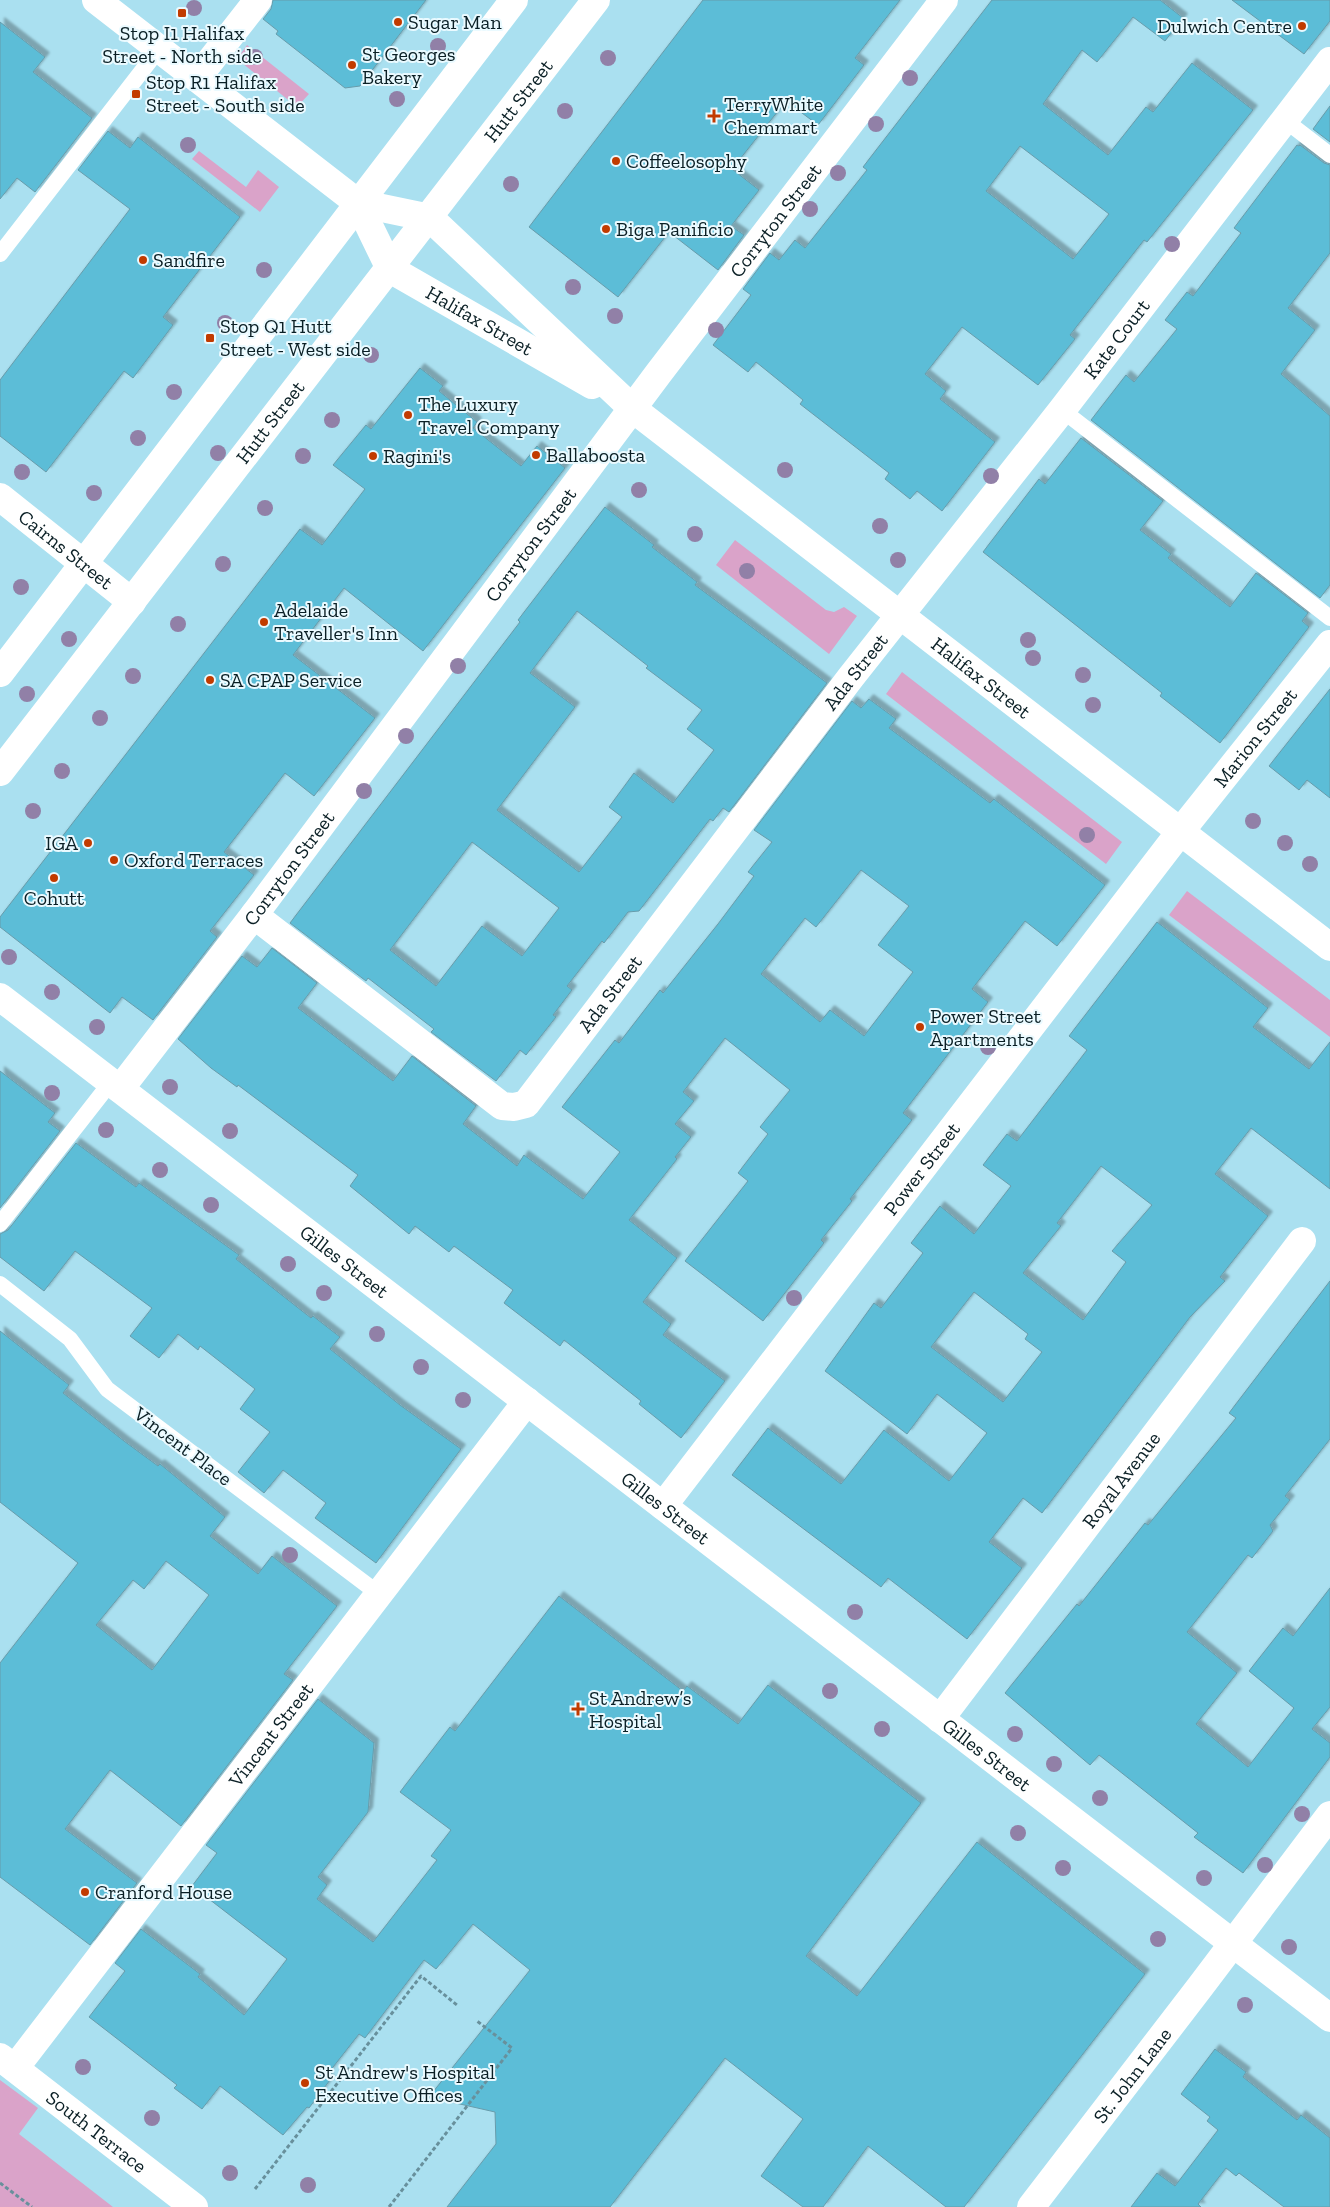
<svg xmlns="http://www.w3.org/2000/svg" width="1330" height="2207" font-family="'Zilla Slab',serif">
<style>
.green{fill:#daa3c9}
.building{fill:#5bbdd7;stroke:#689cab;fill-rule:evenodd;filter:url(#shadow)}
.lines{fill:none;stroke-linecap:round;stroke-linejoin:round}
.path{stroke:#68909c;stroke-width:3;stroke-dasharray:4 2.5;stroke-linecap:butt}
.lane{stroke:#fff;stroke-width:16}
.street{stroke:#fff;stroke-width:28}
.secondary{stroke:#fff;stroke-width:28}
.tree{fill:#9180a7}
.poi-dot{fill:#c23b00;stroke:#eafaff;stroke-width:2}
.labels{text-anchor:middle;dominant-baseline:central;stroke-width:4;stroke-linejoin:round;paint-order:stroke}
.poi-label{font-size:20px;fill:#0a1f25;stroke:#eafaff;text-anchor:start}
.street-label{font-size:20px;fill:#0a1f25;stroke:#eafaff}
</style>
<defs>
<filter id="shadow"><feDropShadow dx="4.5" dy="-4.5" stdDeviation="1" flood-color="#0004"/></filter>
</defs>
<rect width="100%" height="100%" fill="#aae0f0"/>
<path class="green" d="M247,45L309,94L297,107L237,59Z
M199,151L246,187L258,170L279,187L260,212L192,159Z
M735,540L826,610L834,612L844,607L857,616L829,654L716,565Z
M902,672L1122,842L1106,864L886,694Z
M1187,891L1330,1000V1037L1169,915Z
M0,2080L38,2108L19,2134L113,2207H0Z"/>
<path class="building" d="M273,0H426L360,86L345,88L276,34L278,31L263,19L271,9Z
M703,0H900L855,58L864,65L818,125L786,101L732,169L759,190L731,226L744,235L718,270L669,232L618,297L529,227Z
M992,0H1160L1183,18L1165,41L1133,17L1097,62L1082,50L1043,104L1108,155L1146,107L1153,112L1192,63L1253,110L1147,242L1144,240L1108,286L1070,335L1075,339L1038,385L962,327L925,374L946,391L940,399L995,442L942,511L917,491L910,499L885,479L889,473L800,404L803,400L756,362L748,372L713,345L751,295L743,289L770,253L779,260L795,240L805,248L867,170L863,167ZM1020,146L1109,214L1073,259L986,191Z
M1232,0H1330V21L1304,54Z
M0,22L45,57L33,72L92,118L35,192L17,178L0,199Z
M1330,106V142L1313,129Z
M108,131L130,148L138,137L240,217L163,317L173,325L133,378L124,371L46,472L0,436V380L130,209L78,170Z
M1297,145L1299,146L1300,145L1324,163L1330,165V253L1288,308L1315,330L1281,374L1330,416V585L1320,598L1091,420L1126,375L1134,382L1177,329L1165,320L1187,292L1193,296L1241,233L1234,228Z
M420,368L443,386L439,391L477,422L473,428L521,466L537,446L565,468L423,651L344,588L293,655L375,718L314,796L285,773L224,852L254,875L210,931L217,937L153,1020L122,997L110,1013L0,927V917L300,529L322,545L365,489L333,465L366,425L371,429Z
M1081,438L1163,501L1140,530L1171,554L1168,558L1230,607L1256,573L1308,613L1302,621L1309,627L1220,743L1160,696L1162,693L983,552L1039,479L1045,484Z
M605,507L654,545L652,547L697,582L695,585L827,683L729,812L723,808L713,821L710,819L639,911L628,912L604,943L602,941L567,986L572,990L553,1015L556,1017L526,1055L520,1050L496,1081L431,1032L434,1029L368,978L366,981L290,923L520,622L518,620ZM577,611L648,666L646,668L702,710L687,729L714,750L673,803L634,773L609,807L622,817L579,872L497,810L575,707L530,673ZM472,842L559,908L522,956L482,926L436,986L390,950Z
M1330,689V798L1307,780L1299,790L1269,766Z
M869,699L896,719L889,728L990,803L994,799L1105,885L1057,946L1025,921L972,989L988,1002L903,1113L912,1120L850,1199L852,1201L821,1240L824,1243L763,1321L685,1261L748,1181L738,1173L768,1134L760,1127L790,1090L725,1038L683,1092L694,1101L675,1124L691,1137L675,1157L677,1159L629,1220L677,1258L643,1302L671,1324L663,1335L725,1381L681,1438L639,1404L641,1401L564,1340L560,1346L504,1303L513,1290L454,1246L449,1252L415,1226L409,1234L350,1186L358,1175L238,1085L237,1087L211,1068L178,1039L242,956L257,967L272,948L317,983L298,1008L393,1081L412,1056L476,1106L463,1124L517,1166L524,1155L583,1199L620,1152L562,1107L615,1040L619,1043L660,990L663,993L718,924L754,876L748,872L772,842L754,830L852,701L861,708ZM861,870L909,906L878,945L913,972L864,1036L830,1010L820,1022L761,974L805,918L816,927Z
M1157,922L1268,1008L1253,1027L1309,1069L1330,1042V1189L1251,1128L1215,1174L1268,1216L1220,1277L1225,1281L1190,1317L1042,1513L1023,1498L989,1542L1022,1568L967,1639L888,1578L881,1587L732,1475L768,1428L841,1484L884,1430L949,1481L987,1433L937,1394L907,1434L825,1371L874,1303L881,1308L923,1253L911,1243L940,1206L974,1234L1011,1186L983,1165L1007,1134L1017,1141L1087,1050L1069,1036ZM1101,1166L1152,1205L1112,1251L1126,1262L1083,1320L1023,1273L1061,1226L1057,1223ZM974,1292L1028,1334L1025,1339L1042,1352L1003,1402L931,1347Z
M0,1071L55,1113L48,1122L60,1131L0,1208Z
M76,1143L136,1187L139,1183L239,1255L236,1259L311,1318L313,1316L340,1337L330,1349L400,1405L461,1449L376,1563L315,1518L326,1503L283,1470L264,1493L238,1472L270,1432L240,1409L255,1389L200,1346L198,1350L178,1334L159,1358L130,1336L152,1308L75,1251L44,1291L0,1257V1234L8,1230Z
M1330,1281V1439L1285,1496L1290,1500L1270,1525L1273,1531L1252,1558L1248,1555L1187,1632L1237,1673L1196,1724L1248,1767L1294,1708L1249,1671L1283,1628L1293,1636L1330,1588V1707L1312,1729L1330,1743V1757L1243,1873L1194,1837L1198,1833L1099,1755L1090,1765L1005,1693L1077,1604L1079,1606L1145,1523L1148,1525L1236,1418L1229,1413Z
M0,1331L69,1385L63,1393L124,1441L158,1466L160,1464L225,1517L210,1536L258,1574L272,1556L337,1606L284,1674L293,1680L181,1826L110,1770L65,1829L137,1883L90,1945L0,1877V1663L78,1563L0,1502ZM166,1561L209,1595L152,1670L96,1625L133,1580L144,1589Z
M559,1596L683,1691L687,1686L738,1724L768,1685L921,1803L806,1956L857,1996L977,1842L1145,1974L964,2207H946L868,2146L823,2207H803L761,2176L803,2119L725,2058L610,2207H447L496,2144L495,2112L429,2097L530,1970L473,1924L436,1969L424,1960L365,2038L359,2034L326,2076L330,2080L309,2108L307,2107L283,2135L220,2086L202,2109L174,2088L177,2085L89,2017L125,1971L115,1963L141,1929L200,1974L198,1977L244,2015L287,1959L192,1886L217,1853L206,1845L318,1699L374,1743L368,1812L318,1877L327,1885L317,1899L373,1942L437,1860L431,1856L451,1830L400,1792L450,1727L455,1731Z
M1215,2049L1246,2072L1243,2077L1297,2120L1301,2115L1330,2138V2207H1284L1239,2173L1236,2176L1226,2168L1198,2204L1201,2207H1131L1157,2173L1175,2186L1218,2130L1207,2121L1210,2117L1181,2094Z"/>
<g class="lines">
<path class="path" d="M0,2183L32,2207
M255,2189L421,1976L457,2005
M389,2207L512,2048L477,2021"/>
<path class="lane" d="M1286,121L1330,155
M0,254L159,49
M1062,410L1330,618
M0,1224L111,1082
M0,1284L70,1339L107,1389L379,1594"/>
<g class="street">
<path d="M197,78L258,0"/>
<path id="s1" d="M0,497L132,602"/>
<path id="s2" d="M254,915L502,1106L514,1107L526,1104L851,677L1062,410L1330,61"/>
<path id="s3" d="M120,1089L254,915L658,374L944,0"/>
<path id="s4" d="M663,1506L1180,832L1330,644"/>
<path id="s5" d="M940,1719L1302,1241"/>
<path id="s6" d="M15,2068L527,1401"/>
<path id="s7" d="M1031,2207L1200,1987L1330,1815"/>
</g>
<g class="secondary">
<path id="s8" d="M96,0L358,203L390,269L592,385"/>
<path id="s9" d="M358,203L430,218L633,409L1330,947"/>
<path d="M0,673L514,0"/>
<path id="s10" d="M0,772L596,0"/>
<path id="s11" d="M0,997L1330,2018"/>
<path id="s12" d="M0,2057L194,2207"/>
</g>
</g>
<g class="tree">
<circle cx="194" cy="8" r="8"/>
<circle cx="438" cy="46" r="8"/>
<circle cx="255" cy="57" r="8"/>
<circle cx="608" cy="58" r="8"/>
<circle cx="910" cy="78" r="8"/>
<circle cx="397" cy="99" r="8"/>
<circle cx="565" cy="111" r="8"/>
<circle cx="876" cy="124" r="8"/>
<circle cx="188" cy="145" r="8"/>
<circle cx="838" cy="173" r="8"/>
<circle cx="511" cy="184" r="8"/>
<circle cx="810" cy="209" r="8"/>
<circle cx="1172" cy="244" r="8"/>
<circle cx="264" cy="270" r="8"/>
<circle cx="573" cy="287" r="8"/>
<circle cx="615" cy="316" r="8"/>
<circle cx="225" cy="323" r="8"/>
<circle cx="716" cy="330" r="8"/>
<circle cx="371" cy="355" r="8"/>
<circle cx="174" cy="392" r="8"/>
<circle cx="332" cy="420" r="8"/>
<circle cx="138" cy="438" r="8"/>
<circle cx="218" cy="453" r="8"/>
<circle cx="303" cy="456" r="8"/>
<circle cx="785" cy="470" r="8"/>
<circle cx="22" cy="472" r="8"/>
<circle cx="991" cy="476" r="8"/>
<circle cx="639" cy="490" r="8"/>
<circle cx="94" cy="493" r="8"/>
<circle cx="265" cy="508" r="8"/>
<circle cx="880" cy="526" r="8"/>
<circle cx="695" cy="534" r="8"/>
<circle cx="898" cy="560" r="8"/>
<circle cx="223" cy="564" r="8"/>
<circle cx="747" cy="571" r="8"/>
<circle cx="21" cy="587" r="8"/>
<circle cx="178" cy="624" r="8"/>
<circle cx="69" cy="639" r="8"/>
<circle cx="1028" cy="640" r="8"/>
<circle cx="1033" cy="658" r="8"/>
<circle cx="458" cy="666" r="8"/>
<circle cx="1083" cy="675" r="8"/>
<circle cx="133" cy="676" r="8"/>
<circle cx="27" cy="694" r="8"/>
<circle cx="1093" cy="705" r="8"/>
<circle cx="100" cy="718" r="8"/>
<circle cx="406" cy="736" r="8"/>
<circle cx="62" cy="771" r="8"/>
<circle cx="364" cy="791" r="8"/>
<circle cx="33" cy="811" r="8"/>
<circle cx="1253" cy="821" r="8"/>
<circle cx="1087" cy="835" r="8"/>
<circle cx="1285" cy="843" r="8"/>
<circle cx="1310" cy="864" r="8"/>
<circle cx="9" cy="957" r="8"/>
<circle cx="52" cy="992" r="8"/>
<circle cx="97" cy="1027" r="8"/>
<circle cx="988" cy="1047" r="8"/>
<circle cx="170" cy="1087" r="8"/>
<circle cx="52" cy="1093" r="8"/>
<circle cx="106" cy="1130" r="8"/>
<circle cx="230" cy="1131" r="8"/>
<circle cx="160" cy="1170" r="8"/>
<circle cx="211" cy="1205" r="8"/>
<circle cx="288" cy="1264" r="8"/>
<circle cx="324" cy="1293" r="8"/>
<circle cx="794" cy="1298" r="8"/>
<circle cx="377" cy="1334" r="8"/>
<circle cx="421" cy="1367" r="8"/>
<circle cx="463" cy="1400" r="8"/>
<circle cx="290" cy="1555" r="8"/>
<circle cx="855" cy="1612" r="8"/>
<circle cx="830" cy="1691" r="8"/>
<circle cx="882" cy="1729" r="8"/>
<circle cx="1015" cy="1734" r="8"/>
<circle cx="1054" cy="1764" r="8"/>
<circle cx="1100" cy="1798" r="8"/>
<circle cx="1302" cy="1814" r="8"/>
<circle cx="1018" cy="1833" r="8"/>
<circle cx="1265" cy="1865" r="8"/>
<circle cx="1063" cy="1868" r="8"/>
<circle cx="1204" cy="1878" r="8"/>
<circle cx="1158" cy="1939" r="8"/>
<circle cx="1289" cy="1947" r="8"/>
<circle cx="1245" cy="2005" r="8"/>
<circle cx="83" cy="2067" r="8"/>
<circle cx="152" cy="2118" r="8"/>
<circle cx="230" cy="2173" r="8"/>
<circle cx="308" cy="2185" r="8"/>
</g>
<g class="poi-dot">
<rect x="177" y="8" width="10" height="10" rx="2.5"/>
<circle cx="398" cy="22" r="5"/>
<circle cx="1302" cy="26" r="5"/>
<circle cx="352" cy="65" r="5"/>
<rect x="131" y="89" width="10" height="10" rx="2.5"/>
<path d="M711.5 108.5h5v5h5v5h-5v5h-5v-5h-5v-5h5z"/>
<circle cx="616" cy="161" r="5"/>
<circle cx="606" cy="229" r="5"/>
<circle cx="143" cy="260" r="5"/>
<rect x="205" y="333" width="10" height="10" rx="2.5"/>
<circle cx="408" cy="415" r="5"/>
<circle cx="536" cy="455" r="5"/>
<circle cx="373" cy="456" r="5"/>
<circle cx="264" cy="622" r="5"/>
<circle cx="210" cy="680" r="5"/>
<circle cx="88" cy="843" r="5"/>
<circle cx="114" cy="860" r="5"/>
<circle cx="54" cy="878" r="5"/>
<circle cx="920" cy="1027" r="5"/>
<path d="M575.5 1701.5h5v5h5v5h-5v5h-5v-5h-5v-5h5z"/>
<circle cx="85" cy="1892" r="5"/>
<circle cx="305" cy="2083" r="5"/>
</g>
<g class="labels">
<g class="poi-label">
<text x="408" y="22">Sugar Man</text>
<text x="1292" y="26" text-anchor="end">Dulwich Centre</text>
<text x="182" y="33" text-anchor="middle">Stop I1 Halifax<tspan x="182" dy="23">Street - North side</tspan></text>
<text x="362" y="54">St Georges<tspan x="362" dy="23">Bakery</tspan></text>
<text x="146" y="82">Stop R1 Halifax<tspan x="146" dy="23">Street - South side</tspan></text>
<text x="724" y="104">TerryWhite<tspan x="724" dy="23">Chemmart</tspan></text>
<text x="626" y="161">Coffeelosophy</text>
<text x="616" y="229">Biga Panificio</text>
<text x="153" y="260">Sandfire</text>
<text x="220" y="326">Stop Q1 Hutt<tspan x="220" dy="23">Street - West side</tspan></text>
<text x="418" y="404">The Luxury<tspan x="418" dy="23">Travel Company</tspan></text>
<text x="546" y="455">Ballaboosta</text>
<text x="383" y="456">Ragini's</text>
<text x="274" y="610">Adelaide<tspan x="274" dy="23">Traveller's Inn</tspan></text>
<text x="220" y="680">SA CPAP Service</text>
<text x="78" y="843" text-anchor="end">IGA</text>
<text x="124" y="860">Oxford Terraces</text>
<text x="54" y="898" text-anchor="middle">Cohutt</text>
<text x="930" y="1016">Power Street<tspan x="930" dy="23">Apartments</tspan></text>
<text x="589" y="1698">St Andrew’s<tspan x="589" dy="23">Hospital</tspan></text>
<text x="95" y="1892">Cranford House</text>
<text x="315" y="2072">St Andrew's Hospital<tspan x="315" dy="23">Executive Offices</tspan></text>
</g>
<g class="street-label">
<text stroke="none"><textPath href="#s10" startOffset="848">Hutt Street</textPath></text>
<text stroke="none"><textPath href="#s3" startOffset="1088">Corryton Street</textPath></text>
<text stroke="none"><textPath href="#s8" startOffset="508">Halifax Street</textPath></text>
<text stroke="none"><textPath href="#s2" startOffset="1304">Kate Court</textPath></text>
<text stroke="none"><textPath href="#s10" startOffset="442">Hutt Street</textPath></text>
<text stroke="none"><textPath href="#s3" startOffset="682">Corryton Street</textPath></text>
<text stroke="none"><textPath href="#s1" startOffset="84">Cairns Street</textPath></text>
<text stroke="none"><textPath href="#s2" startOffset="881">Ada Street</textPath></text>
<text stroke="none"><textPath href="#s9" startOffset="792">Halifax Street</textPath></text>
<text stroke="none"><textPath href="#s4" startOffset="970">Marion Street</textPath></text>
<text stroke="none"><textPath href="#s3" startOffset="278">Corryton Street</textPath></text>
<text stroke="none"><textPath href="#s2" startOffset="476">Ada Street</textPath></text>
<text stroke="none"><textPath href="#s4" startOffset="425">Power Street</textPath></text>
<text stroke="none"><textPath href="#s11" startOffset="434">Gilles Street</textPath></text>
<text transform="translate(183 1446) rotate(37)">Vincent Place</text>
<text stroke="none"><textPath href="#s5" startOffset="300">Royal Avenue</textPath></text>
<text stroke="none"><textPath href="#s11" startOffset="839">Gilles Street</textPath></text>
<text stroke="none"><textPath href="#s6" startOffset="420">Vincent Street</textPath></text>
<text stroke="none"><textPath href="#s11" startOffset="1244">Gilles Street</textPath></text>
<text stroke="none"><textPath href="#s7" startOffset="166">St. John Lane</textPath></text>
<text stroke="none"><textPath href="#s12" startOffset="122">South Terrace</textPath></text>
</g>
</g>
</svg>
